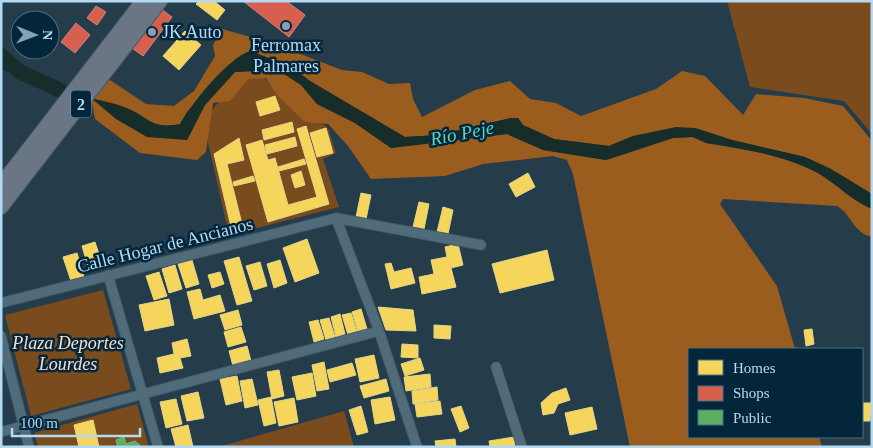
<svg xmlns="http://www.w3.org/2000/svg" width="873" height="448" font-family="Georgia,serif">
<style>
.green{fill:#7a4b1d}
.forest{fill:#9b5d1e}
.water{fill:#162d2a}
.homes{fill:#f6d55c;stroke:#e2d68a}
.shops{fill:#d6604d;stroke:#cc857f}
.public{fill:#5aae61;stroke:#75bb8d}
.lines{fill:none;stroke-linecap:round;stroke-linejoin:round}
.river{stroke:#162d2a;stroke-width:15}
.minor-casing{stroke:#465b69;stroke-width:11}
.trunk-casing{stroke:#465b69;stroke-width:16}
.minor{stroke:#506c7b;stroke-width:9}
.trunk{stroke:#6a7686;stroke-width:14}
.poi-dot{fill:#83a3b9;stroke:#03263a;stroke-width:2}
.labels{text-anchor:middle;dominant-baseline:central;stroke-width:5;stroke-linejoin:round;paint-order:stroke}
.shield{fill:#03263a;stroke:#80a4bc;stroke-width:1}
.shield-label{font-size:16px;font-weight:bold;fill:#b5daf4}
.poi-label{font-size:18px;fill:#b5daf4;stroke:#03263a;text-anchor:start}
.street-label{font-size:18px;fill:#b5daf4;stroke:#03263a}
.park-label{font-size:18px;font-style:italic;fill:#f8dfcc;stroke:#03263a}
.water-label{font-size:19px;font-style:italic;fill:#5ed6bf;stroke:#03263a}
</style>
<rect width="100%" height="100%" fill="#253c4b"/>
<path class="green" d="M727,1H872V134L844,101L750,87Z
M250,67L328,128L336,153L323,159L339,207L229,235L203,120Z
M103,290L131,389L31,416L5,315Z
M137,404L149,447H38L34,433Z
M344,411L354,447H218Z"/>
<path class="forest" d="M222,29L272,43L342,70L362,72L389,84L410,83L413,99L422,117L475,90L510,81L530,99L556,103L581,116L656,89L682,71L705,76L743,115L756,94L804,98L843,106L872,141V194L831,169L805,157L732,140L695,128L633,136L609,146L554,139L523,125L518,118H511L438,135L405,137L310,81L290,66L250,51L187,112L180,124C148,130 151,117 126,108C115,104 104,102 92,99L187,140L205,105L235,72L278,70L301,85L317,104L355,123L391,148L507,134L543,150L606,160L673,138L693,137L706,143C743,149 785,155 818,173C837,184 852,201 872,209V237C853,233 852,215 837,206L723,199L720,204L777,286L795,349H689V437H819L822,447H630L573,174L567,160L553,156L483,164L445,176L371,179L348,146L328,124L305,122L277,95L266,78L248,79L230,101L213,103L206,152L197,160L140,153L95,119L91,98L99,87L110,80L146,104L174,106L194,91L215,56L213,45Z"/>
<path class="water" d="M1,51L29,73L44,77L50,87L39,85L1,69Z
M250,51L290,66L310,81L405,137L438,135L511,118H518L523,125L554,139L609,146L633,136L676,127L695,128L732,140L805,157L831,169L872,194V209C852,201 837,184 818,173C785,155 743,149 706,143L693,137L673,138L606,160L543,150L507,134L391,148L355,123L317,104L301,85L278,70L235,72L205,105L187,140L147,137L116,119L91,98C103,101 118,104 129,109C151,120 153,129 180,124C192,103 228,58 250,51Z"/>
<path class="homes" d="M199,1H214L225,10L217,20L196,4Z
M185,31L201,45L179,70L163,56Z
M275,96L280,110L260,116L256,102Z
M292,122L294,132L264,140L262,130Z
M306,126L329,204L268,222L246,145L262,140L268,160L275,158L288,205L317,197L297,129Z
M326,128L333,153L317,157L310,133Z
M295,137L297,146L267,154L265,145Z
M239,138L244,160L227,164L243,228L232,231L214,154Z
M304,159L306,164L279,171L278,167Z
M301,171L305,185L295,188L291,175Z
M528,173L535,187L516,197L509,184Z
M253,176L255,181L234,186L233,182Z
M361,193L371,195L366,219L356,217Z
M419,202L429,204L424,229L413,227Z
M443,207L453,210L448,234L437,232Z
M307,239L319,273L295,282L283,248Z
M95,242L103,266L89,270L82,246Z
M458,244L463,265L451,268L456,287L422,294L419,277L434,274L431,260L447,257L445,247Z
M547,250L554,280L500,293L492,264Z
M77,253L84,277L71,281L63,257Z
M239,257L252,301L237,305L224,261Z
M192,260L199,284L186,288L178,264Z
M280,260L287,283L274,288L267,264Z
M260,262L267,286L254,290L246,266Z
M391,263L394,272L411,268L415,283L391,289L385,264Z
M175,265L182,289L169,293L162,269Z
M159,272L167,296L154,300L146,276Z
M220,272L224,284L212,288L208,275Z
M200,289L203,300L220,295L225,311L194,319L187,292Z
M169,299L174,325L145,331L139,305Z
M378,307L413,310L416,331L386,330Z
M361,309L367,329L358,332L352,312Z
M238,310L242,325L225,330L220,315Z
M351,313L357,332L348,335L342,315Z
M340,314L345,334L336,337L331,317Z
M329,318L335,337L326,340L320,320Z
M318,320L324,339L314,342L309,322Z
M434,325L451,326L450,339L434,338Z
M241,327L246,342L228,347L224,332Z
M812,329L814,344L806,346L804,330Z
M187,339L191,356L180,358L183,368L160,373L157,358L174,354L172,343Z
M402,344L418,345V358L401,357Z
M247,346L251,361L233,366L229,351Z
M374,355L379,378L360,382L355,359Z
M420,358L424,370L405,376L401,364Z
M324,362L329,389L317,391L312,365Z
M352,363L356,375L330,382L327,370Z
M279,370L284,396L272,399L267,372Z
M312,373L316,396L297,400L292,377Z
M430,374L431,387L406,391L404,377Z
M237,376L242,401L226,405L220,379Z
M252,379L258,405L245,408L240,381Z
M386,379L389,391L364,398L360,386Z
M437,387L438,400L413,404L412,391Z
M566,388L570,400L558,404L554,413L543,415L541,403L552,393Z
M198,392L204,418L187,421L181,396Z
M271,397L276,423L264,426L258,400Z
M390,397L395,420L375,424L371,400Z
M294,398L298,422L279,426L274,402Z
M176,399L182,424L166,428L160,402Z
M440,401L442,414L417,417L415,404Z
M862,403H871L870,421H862Z
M361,406L368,432L357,435L349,410Z
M461,406L469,428L460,432L451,409Z
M592,407L597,429L570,435L565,413Z
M93,420L99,447H79L74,425Z
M188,425L193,447H176L171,429Z
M514,437L515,447H490L489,441Z
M455,439L456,447H436L435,441Z"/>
<path class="shops" d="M243,1H286L305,15L289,37Z
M96,6L106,12L97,25L87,18Z
M161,9L172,17L143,56L132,48Z
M76,23L90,35L75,53L61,42Z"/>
<path class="public" d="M124,437L126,444L135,441L142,447H118L116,440Z"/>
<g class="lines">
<path class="river" d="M1,55L20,72L60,90"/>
<g class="minor-casing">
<path id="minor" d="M336,218L379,331L417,447
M108,275L158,447
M1,303L336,218L481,245
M1,336L29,447
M496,367L522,447
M1,432L379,331"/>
</g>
<g class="trunk-casing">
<path id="trunk" d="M1,185L143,1
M1,207L160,1"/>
</g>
<use href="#minor" class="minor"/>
<use href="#trunk" class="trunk"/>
</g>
<g class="poi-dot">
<circle cx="286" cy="26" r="5"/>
<circle cx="152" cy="32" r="5"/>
</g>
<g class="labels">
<rect class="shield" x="71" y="90.5" width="20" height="27" rx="4"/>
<g class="shield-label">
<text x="81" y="104">2</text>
</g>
<g class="poi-label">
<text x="162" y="32">JK Auto</text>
<text x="286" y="45" text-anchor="middle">Ferromax<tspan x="286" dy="21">Palmares</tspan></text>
</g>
<g class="street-label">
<text transform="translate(165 245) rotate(-14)">Calle Hogar de Ancianos</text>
</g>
<g class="park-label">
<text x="68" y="343">Plaza Deportes<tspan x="68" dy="21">Lourdes</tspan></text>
</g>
<g class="water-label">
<text transform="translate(462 133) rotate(-11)">Río Peje</text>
</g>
</g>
<rect width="873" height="448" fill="none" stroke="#b5daf4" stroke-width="5"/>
<rect x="688" y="348" width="175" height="90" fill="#03263a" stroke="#4a6e84"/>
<rect x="698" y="360" width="25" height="15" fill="#f6d55c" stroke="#4a6e84"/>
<text x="733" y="373" font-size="15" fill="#b5daf4">Homes</text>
<rect x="698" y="386" width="25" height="15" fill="#d6604d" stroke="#4a6e84"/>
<text x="733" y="398" font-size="15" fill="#b5daf4">Shops</text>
<rect x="698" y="410" width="25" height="15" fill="#5aae61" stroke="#4a6e84"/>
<text x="733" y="423" font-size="15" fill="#b5daf4">Public</text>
<g transform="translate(35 35) rotate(91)"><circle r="24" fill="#03263a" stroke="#4a6e84"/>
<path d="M0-4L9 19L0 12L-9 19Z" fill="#83a3b9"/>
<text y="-8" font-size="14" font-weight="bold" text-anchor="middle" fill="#b5daf4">N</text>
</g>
<path d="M12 428v8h128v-8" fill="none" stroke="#b5daf4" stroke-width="2.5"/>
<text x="20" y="428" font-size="15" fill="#b5daf4" stroke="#03263a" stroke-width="4" paint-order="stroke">100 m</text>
</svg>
